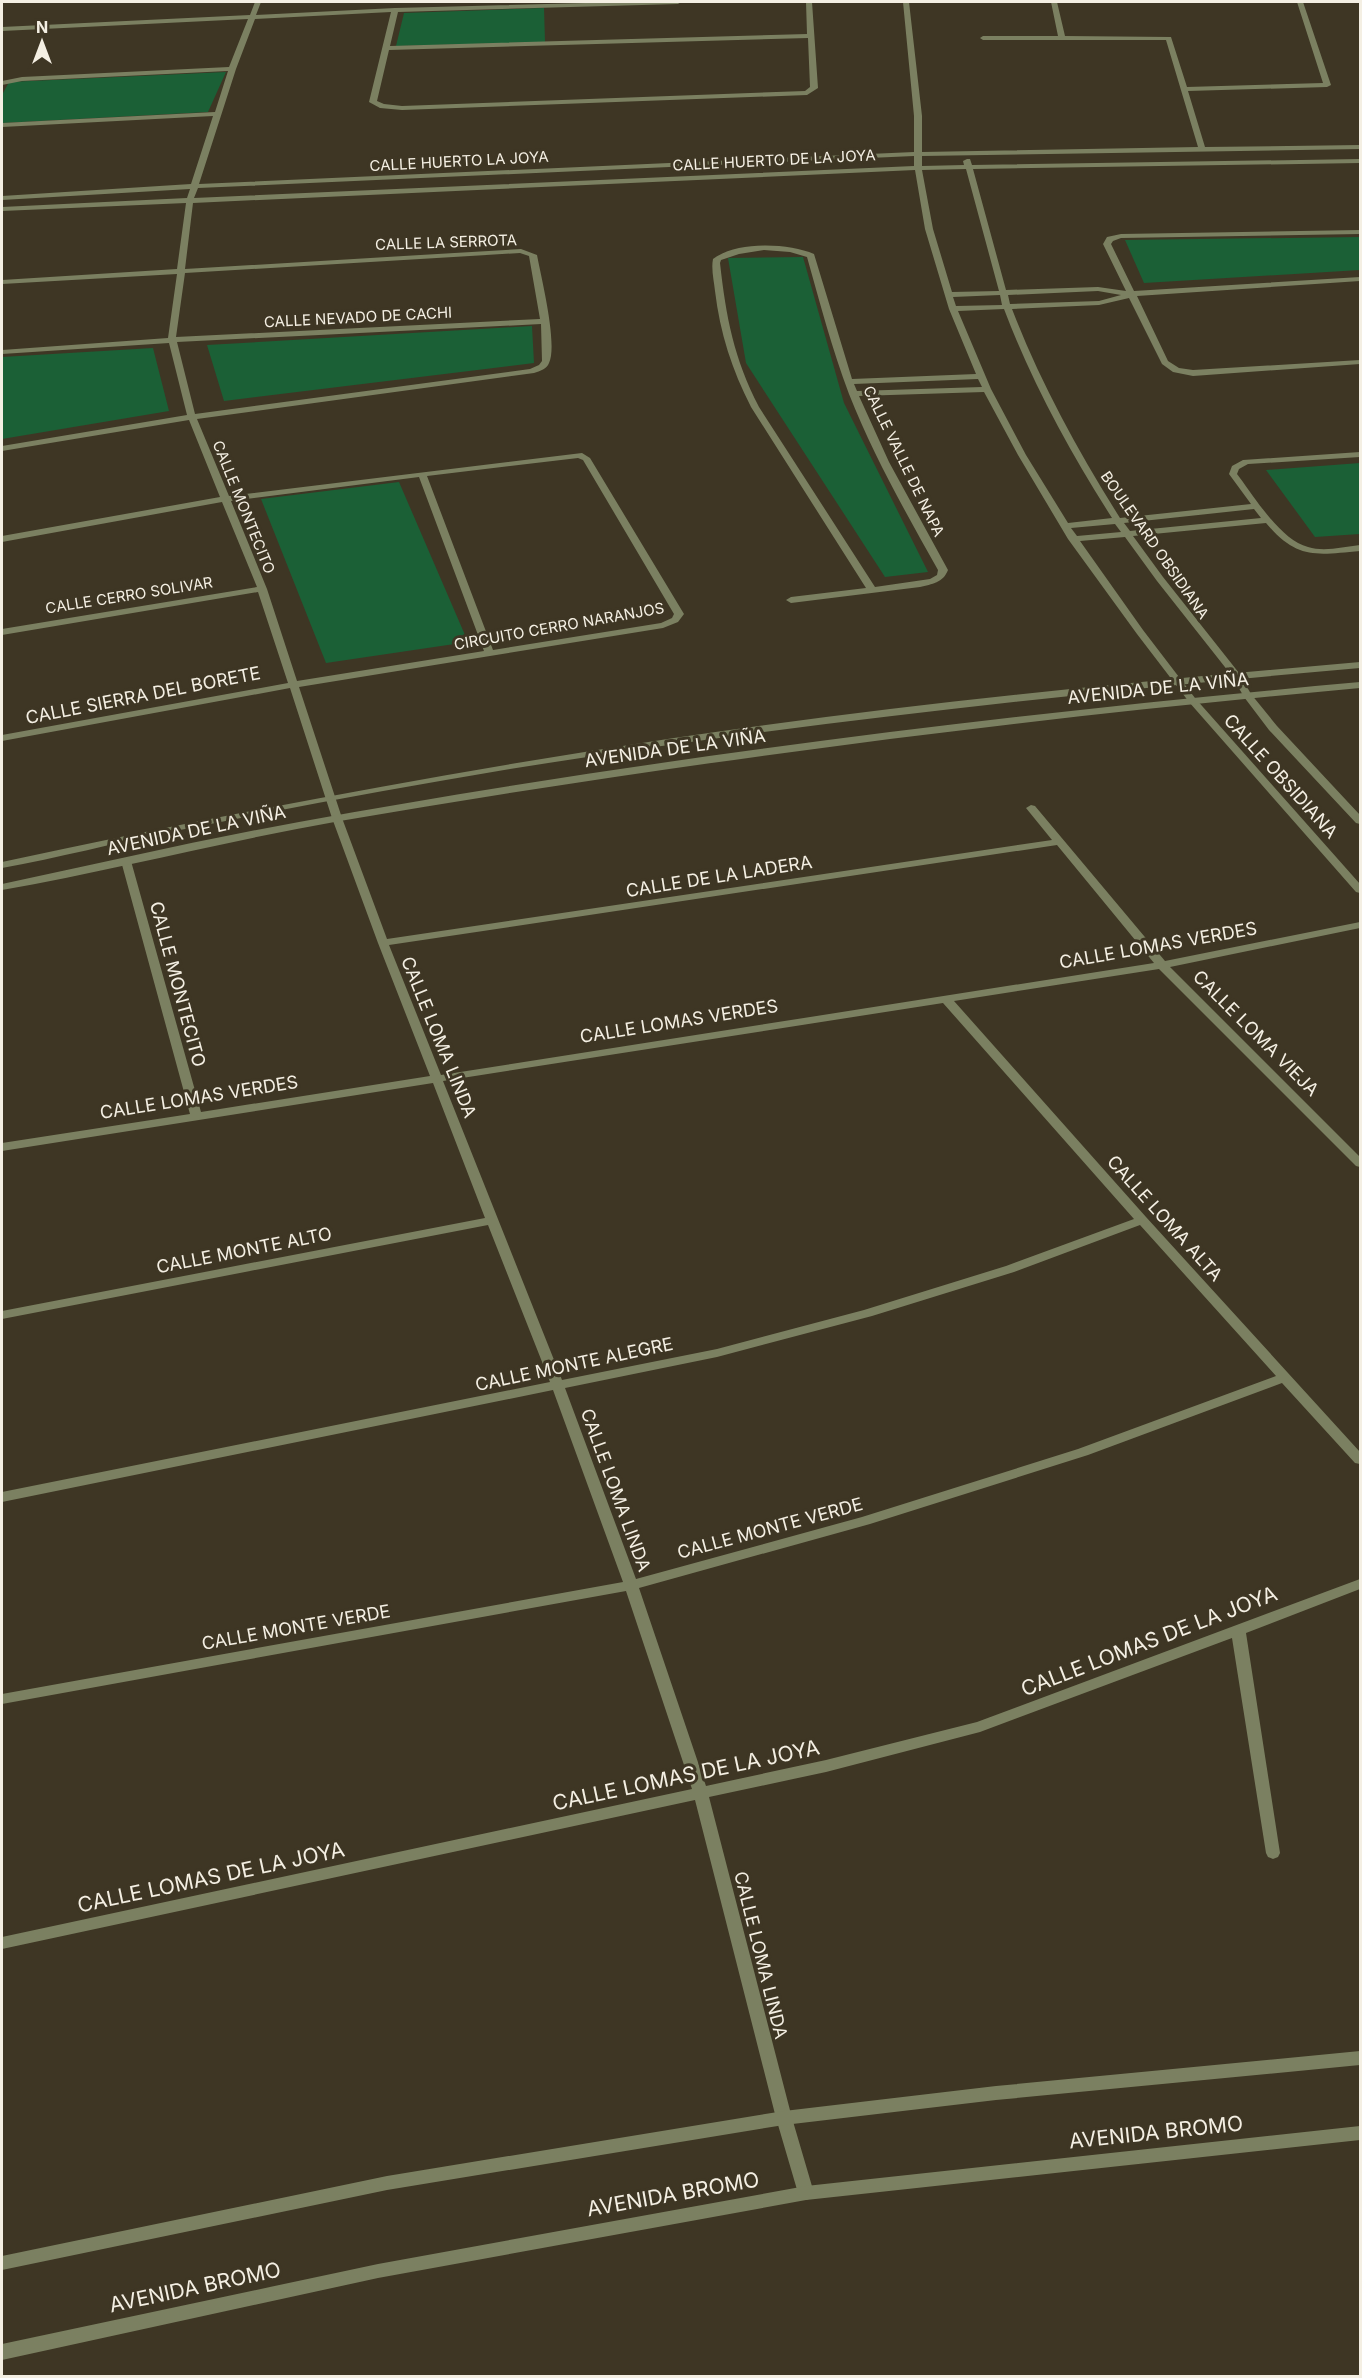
<svg xmlns="http://www.w3.org/2000/svg" width="1362" height="2378" font-family="Inter,sans-serif">
<style>
.green{fill:#1b6036}
.lines{fill:none;stroke-linecap:round;stroke-linejoin:round}
.minor{fill:#7b8061;fill-rule:evenodd}
.tertiary{fill:#7b8061;fill-rule:evenodd}
.labels{text-anchor:middle;dominant-baseline:central;stroke-width:6;stroke-linejoin:round;paint-order:stroke}
.far-street-label{font-size:15px;fill:#f4efe3;stroke:#3e3624}
.street-label{font-size:18px;fill:#f4efe3;stroke:#3e3624}
.near-street-label{font-size:21px;fill:#f4efe3;stroke:#3e3624}
</style>
<rect width="100%" height="100%" fill="#3e3624"/>
<path class="green" d="M544,8L545,42L396,46L404,13Z
M226,72L208,112L2,123V95L9,82Z
M1360,237V270L1144,283L1125,240Z
M803,257L844,403L928,572L885,577L746,363L728,258Z
M532,326L534,363L224,401L207,345Z
M153,348L169,411L2,439V357Z
M1360,463V534L1315,537L1266,470Z
M399,482L468,642L326,663L261,499Z"/>
<g class="lines">
<path class="minor" d="M255,2H261L256,15L395,8L624,2H681L678,4L398,12L390,46L807,34L806,2H812L818,88L807,95L402,110L380,108L369,102L391,12L255,19L236,69L199,184L914,152V116L903,2H909L922,116V152L1198,147L1166,40H983L980,38L983,36H1058L1051,2H1057L1065,36L1171,37L1187,87L1323,83L1297,2H1303L1331,85L1327,87L1188,91L1205,147L1360,145V149L922,156V166L964,165L963,161L967,159H970L972,165L1360,159V163L973,169L1006,290L1098,287L1126,291L1103,244L1107,237L1121,234L1360,230V234L1121,238L1113,241L1111,244L1134,291L1360,277V281L1137,296L1168,361L1179,368L1193,370L1360,360V364L1193,376L1173,372L1162,364L1129,298L1099,305L1012,309C1040,382 1078,451 1120,518L1251,504L1229,474L1232,466L1243,460L1360,452V457L1248,464L1239,469L1237,474C1254,496 1280,540 1308,547C1324,552 1343,547 1360,545V551C1316,555 1297,560 1266,523L1133,536L1163,577L1239,673L1251,694L1277,726L1360,815V824L1356,823L1269,730L1244,697L1232,676L1157,581L1125,537L1080,541L1143,630L1195,698L1360,884V893L1356,892L1189,702L1137,634L1068,539L1018,455L984,392L859,396L889,462L948,570C943,583 932,584 920,587L791,603L786,600L791,597L866,588L751,407C732,370 720,333 715,291C714,281 711,269 713,259C737,241 788,243 814,254L852,379L976,374L949,309L925,229L915,170L193,203L185,269L521,249L537,255C541,277 558,344 549,363C547,369 540,371 534,373L197,419L229,496L582,453L590,458L684,614L678,622L663,628L299,687L342,818L387,939L1052,840L1026,808L1031,805L1035,806L1165,961L1360,922V928L1170,967L1360,1157V1167L1356,1166L1159,969L954,1001L1146,1217L1360,1452V1464L1355,1463L1282,1383L1088,1455L870,1524L639,1588L706,1786L826,1760L977,1722L1360,1579V1589L1246,1633L1280,1853L1278,1857L1273,1859L1268,1857L1266,1853L1232,1638L980,1732L826,1772L709,1797L792,2118L814,2193L812,2198L806,2200L800,2198L798,2193L776,2118L695,1800L2,1949V1937L692,1789L626,1591L2,1704V1694L623,1582L553,1390L2,1502V1492L550,1382L488,1225L2,1319V1311L485,1218L433,1083L2,1151V1143L190,1114L121,861L126,858L131,861L201,1112L430,1076L378,943L332,818L290,688L2,741V735L288,683L258,592L2,635V629L257,587L222,502L2,542V536L220,497L189,420L2,451V446L187,415L169,343L2,354V350L168,338L177,274L2,284V280L177,269L186,203L2,211V207L187,198L190,189L2,200V196L191,184L213,116L2,127V123L215,112L228,71L22,81L2,85V81L22,77L229,67L248,19L2,31V27L250,15ZM808,38L810,87L805,91L402,106L384,104L377,101L389,50ZM914,156V166L194,198L198,188ZM966,169L999,291L952,292L933,229L922,170ZM764,250L790,252L807,257C820,303 832,349 849,394C873,455 906,513 938,570L937,575L930,579L875,587L759,407C734,359 726,317 720,263L721,260L739,254ZM520,253L529,256L540,319L176,337L185,273ZM1098,291L1121,295L1099,301L1010,304L1008,295ZM1000,295L1002,305L956,306L953,297ZM1004,309C1032,383 1070,452 1112,518L1068,523L1026,455L991,389L958,311ZM541,324L542,361L539,365L530,369L195,414L177,342ZM978,379L982,387L857,391L854,384ZM578,458L583,460L674,614L672,618L661,623L493,650L427,476ZM419,477L484,651L297,681L267,589L231,501ZM1254,509L1261,518L1130,531L1124,523ZM1115,524L1121,532L1077,536L1071,528ZM1057,845L1154,963L441,1075L389,945ZM943,1003L1134,1219L1006,1266L864,1310L717,1349L562,1380L443,1081ZM1140,1225L1276,1376L1078,1449L862,1517L636,1579L565,1388L717,1357L872,1316L1014,1272Z"/>
<path class="tertiary" d="M1360,662V668C1075,693 792,724 510,769C396,788 283,809 170,832C114,843 58,858 2,868V862C225,814 448,772 674,738C902,704 1131,682 1360,662Z
M1360,682V688C1018,719 678,763 340,821C226,841 115,870 2,890V884C101,863 200,840 299,822C651,758 1005,714 1360,682Z
M1360,2051V2065L996,2100L784,2125L387,2190L2,2270V2256L387,2176L784,2111L996,2086Z
M1360,2126V2140L806,2200L378,2278L2,2360V2344L378,2264L806,2186Z"/>
</g>
<g class="labels">
<g class="far-street-label">
<text transform="translate(774 160) rotate(-3)">CALLE HUERTO DE LA JOYA</text>
<text transform="translate(459 161) rotate(-3)">CALLE HUERTO LA JOYA</text>
<text transform="translate(446 242) rotate(-2)">CALLE LA SERROTA</text>
<text transform="translate(358 317) rotate(-3)">CALLE NEVADO DE CACHI</text>
<text transform="translate(904 461) rotate(64)">CALLE VALLE DE NAPA</text>
<text transform="translate(244 507) rotate(68)">CALLE MONTECITO</text>
<text transform="translate(1155 545) rotate(55)">BOULEVARD OBSIDIANA</text>
<text transform="translate(129 595) rotate(-9)">CALLE CERRO SOLIVAR</text>
<text transform="translate(559 626) rotate(-10)">CIRCUITO CERRO NARANJOS</text>
</g>
<g class="street-label">
<text transform="translate(1158 688) rotate(-6)">AVENIDA DE LA VIÑA</text>
<text transform="translate(143 695) rotate(-11)">CALLE SIERRA DEL BORETE</text>
<text transform="translate(675 748) rotate(-8)">AVENIDA DE LA VIÑA</text>
<text transform="translate(1281 776) rotate(48)">CALLE OBSIDIANA</text>
<text transform="translate(196 830) rotate(-12)">AVENIDA DE LA VIÑA</text>
<text transform="translate(719 876) rotate(-9)">CALLE DE LA LADERA</text>
<text transform="translate(1158 945) rotate(-10)">CALLE LOMAS VERDES</text>
<text transform="translate(178 984) rotate(75)">CALLE MONTECITO</text>
<text transform="translate(679 1021) rotate(-9)">CALLE LOMAS VERDES</text>
<text transform="translate(1256 1033) rotate(45)">CALLE LOMA VIEJA</text>
<text transform="translate(439 1037) rotate(68)">CALLE LOMA LINDA</text>
<text transform="translate(199 1097) rotate(-9)">CALLE LOMAS VERDES</text>
<text transform="translate(1165 1218) rotate(48)">CALLE LOMA ALTA</text>
<text transform="translate(244 1250) rotate(-11)">CALLE MONTE ALTO</text>
<text transform="translate(574 1364) rotate(-12)">CALLE MONTE ALEGRE</text>
<text transform="translate(616 1490) rotate(70)">CALLE LOMA LINDA</text>
<text transform="translate(770 1528) rotate(-15)">CALLE MONTE VERDE</text>
<text transform="translate(296 1627) rotate(-10)">CALLE MONTE VERDE</text>
<text transform="translate(761 1955) rotate(76)">CALLE LOMA LINDA</text>
</g>
<g class="near-street-label">
<text transform="translate(1149 1641) rotate(-21)">CALLE LOMAS DE LA JOYA</text>
<text transform="translate(686 1775) rotate(-12)">CALLE LOMAS DE LA JOYA</text>
<text transform="translate(211 1877) rotate(-12)">CALLE LOMAS DE LA JOYA</text>
<text transform="translate(1156 2132) rotate(-6)">AVENIDA BROMO</text>
<text transform="translate(673 2194) rotate(-10)">AVENIDA BROMO</text>
<text transform="translate(195 2287) rotate(-12)">AVENIDA BROMO</text>
</g>
</g>
<rect width="1362" height="2378" fill="none" stroke="#f4efe3" stroke-width="6"/>
<g transform="translate(42 42)" stroke="#3e3624" stroke-width="4.5" paint-order="stroke">
<path d="M0-4.5L10 22L0 15L-10 22Z" fill="#f4efe3"/>
<text y="-9" font-size="16" font-weight="bold" text-anchor="middle" fill="#f4efe3">N</text>
</g>
</svg>
